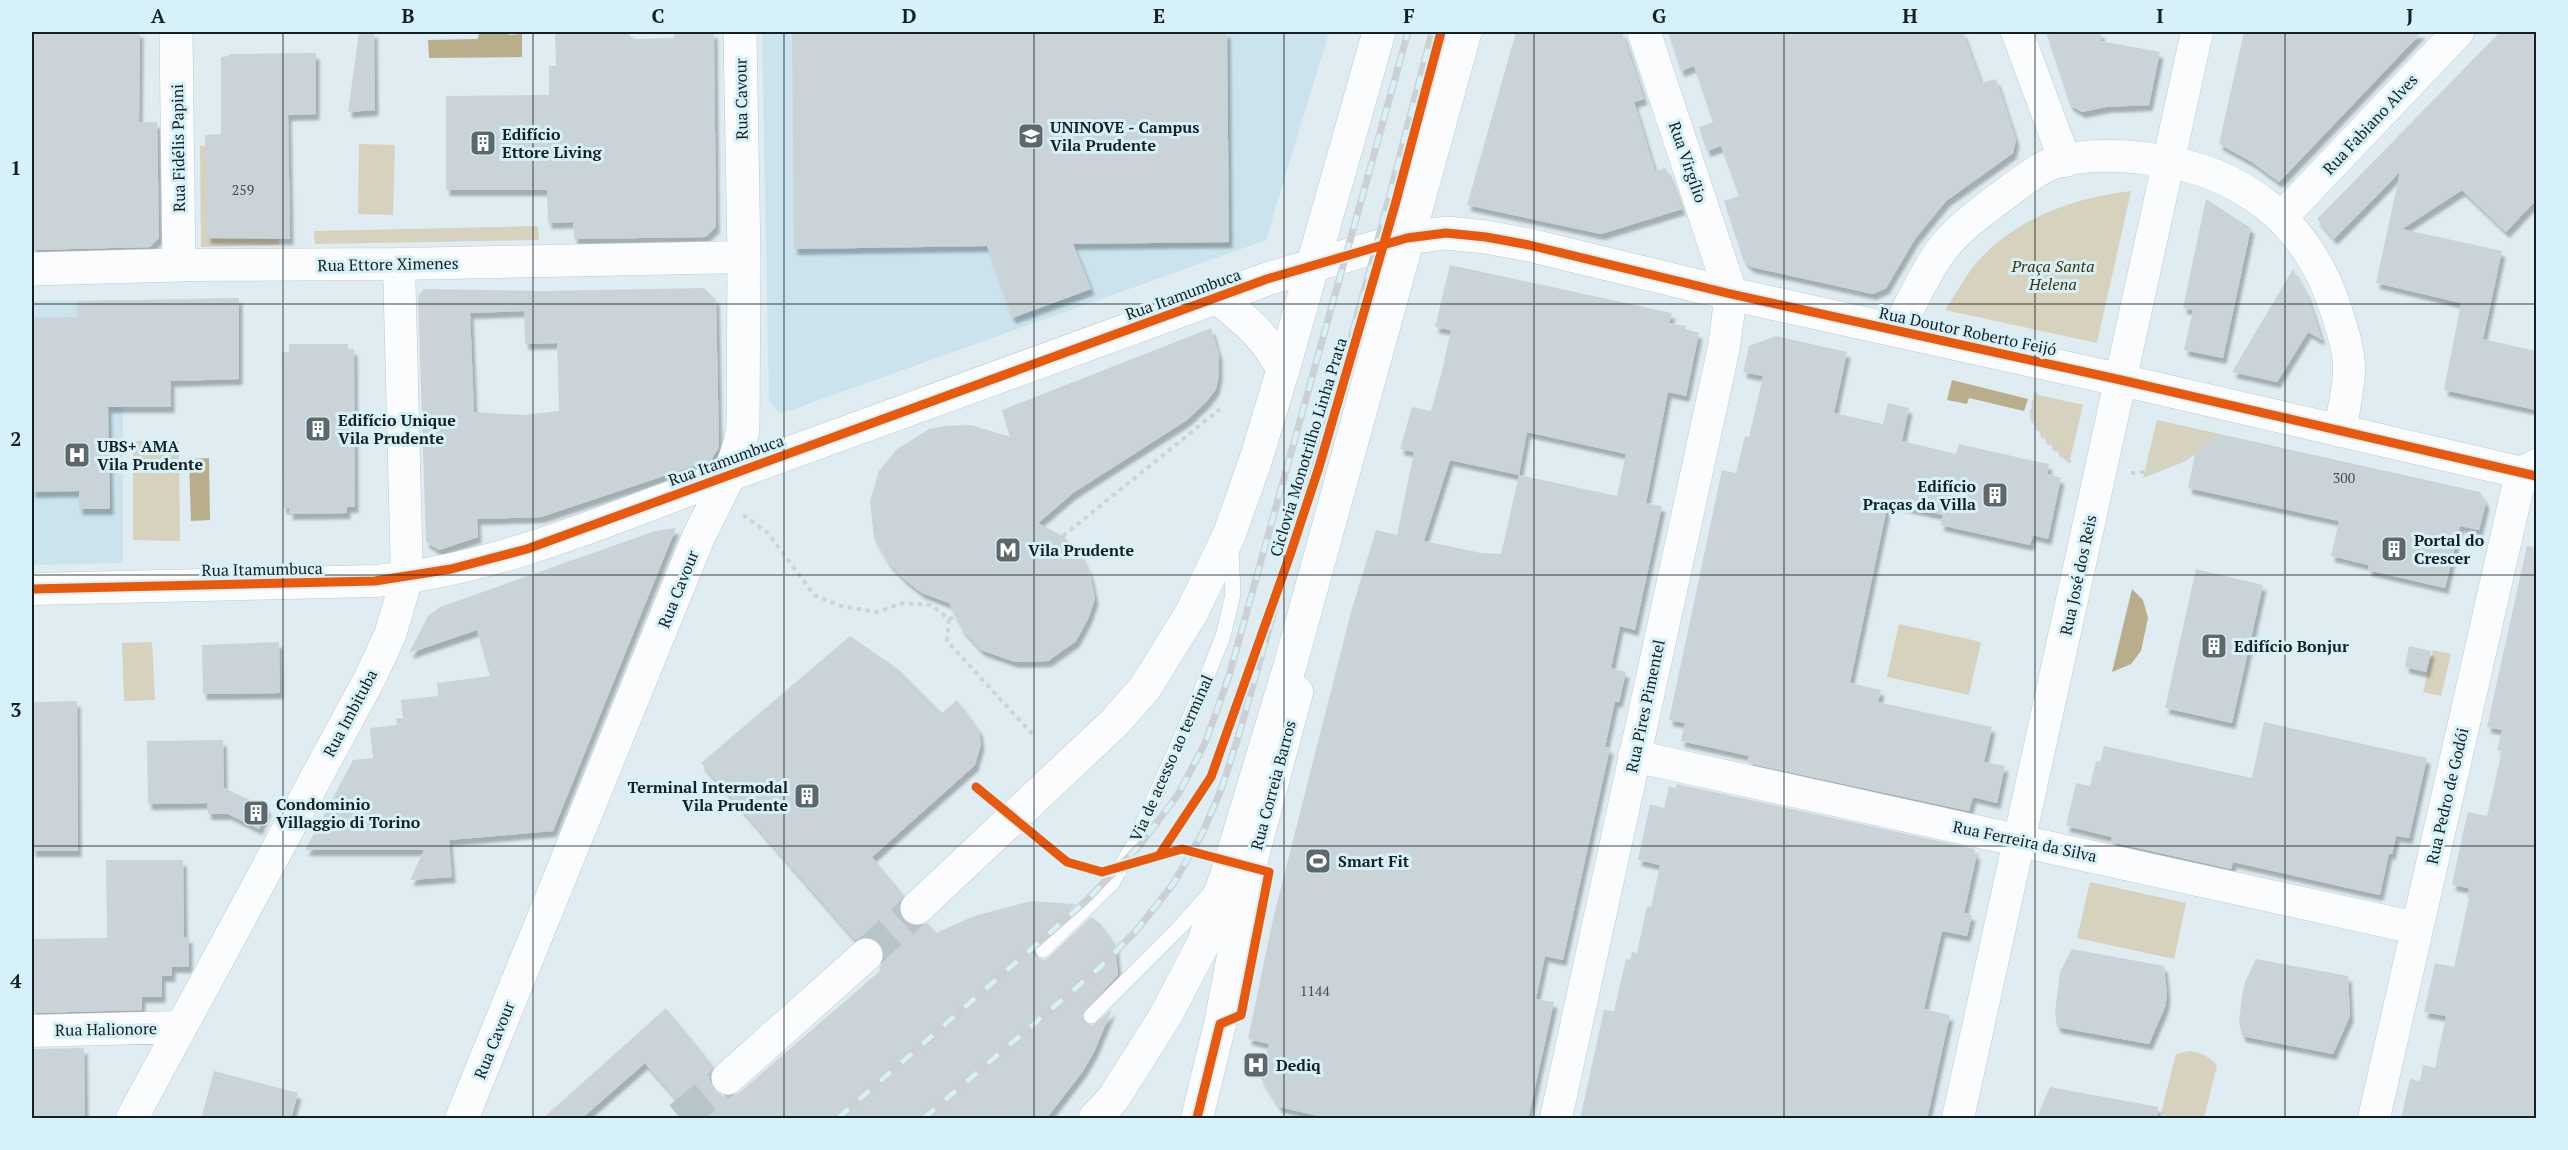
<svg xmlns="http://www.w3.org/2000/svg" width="2568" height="1150" font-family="'PT Serif',serif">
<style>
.built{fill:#cae3ec}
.green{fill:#d6d2bd}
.water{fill:#b9ae8b}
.building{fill:#cad4d8;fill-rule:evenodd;filter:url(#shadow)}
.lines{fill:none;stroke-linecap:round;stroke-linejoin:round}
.highway-tunnel{stroke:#b7c4c9;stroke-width:33;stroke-dasharray:33 16;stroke-linecap:butt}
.lane-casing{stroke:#bfc9cd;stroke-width:16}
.street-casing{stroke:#bfc9cd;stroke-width:33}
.secondary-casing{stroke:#bfc9cd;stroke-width:34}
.highway-casing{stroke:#bfc9cd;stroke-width:34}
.path{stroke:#cfd3d4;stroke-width:4;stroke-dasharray:4.5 4.5;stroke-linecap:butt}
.lane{stroke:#fafcfd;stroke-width:15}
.street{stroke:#fafcfd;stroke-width:32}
.secondary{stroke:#fafcfd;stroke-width:33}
.highway{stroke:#fafcfd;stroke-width:33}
.rail-casing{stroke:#ccd0d2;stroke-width:7}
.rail{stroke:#d7f1fa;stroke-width:4.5;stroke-dasharray:14;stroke-linecap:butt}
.cycleway-casing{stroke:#d7f1fa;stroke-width:13}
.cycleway{stroke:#e8590c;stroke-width:9}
.grid{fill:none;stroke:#162023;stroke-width:1.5;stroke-opacity:0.55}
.labels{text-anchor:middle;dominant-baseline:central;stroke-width:6;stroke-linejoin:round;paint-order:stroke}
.number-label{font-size:14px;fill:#454f52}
.street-label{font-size:16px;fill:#162023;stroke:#d7f1fa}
.poi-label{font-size:16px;font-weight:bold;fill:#162023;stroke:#d7f1fa;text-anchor:start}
.park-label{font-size:16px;font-style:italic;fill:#453408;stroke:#d7f1fa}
.neatline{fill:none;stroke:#162023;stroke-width:2}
.grid-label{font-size:20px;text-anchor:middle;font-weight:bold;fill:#162023}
</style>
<defs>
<filter id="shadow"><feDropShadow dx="3.5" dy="6" stdDeviation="1.5" flood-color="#0004"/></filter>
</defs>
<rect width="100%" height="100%" fill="#dfedf2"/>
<path class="built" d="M762,32H1329L1266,240L780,414L769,401Z
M123,300V563L32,565V301Z"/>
<path class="green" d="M359,144L395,145L393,215L358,214Z
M200,146H206L279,237V245L201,247Z
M2131,191L2097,343L1945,310C1954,297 1961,284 1970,271C2007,221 2071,198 2131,191Z
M538,226L539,240L315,244L314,231Z
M2034,394L2083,405L2069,464L2042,436L2030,417Z
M2157,420L2220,434L2186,461L2143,478Z
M133,441H179L180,541L133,540Z
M1899,624L1981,642L1969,695L1887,677Z
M152,642L155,700L124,701L122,643Z
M2433,650L2451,654L2441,696L2423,692Z
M2090,882L2186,903L2174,959L2077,938Z
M2189,1051C2201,1053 2210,1056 2217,1066L2204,1118H2169L2161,1113L2176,1054Z"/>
<path class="water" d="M479,32H508L509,35L522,34V57L429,58L428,40L478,39Z
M1952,380L2028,399L2024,411L1969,398L1967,404L1947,400Z
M209,458L210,520L191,521L189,459Z
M2132,589L2143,600L2148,618L2141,651L2131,664L2112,672Z"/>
<path class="building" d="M32,32H140L139,122H157L159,238L150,247L32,250Z
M359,32H374L375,110L348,112Z
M555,32H630V39L674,38V32H714L716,227L705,237L574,239L573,222L548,223L547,190H446V96L549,95V66H556Z
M792,32H1227L1229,242L1073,244L1091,289L1012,318L987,246L794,249Z
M1516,32H1622L1644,99L1634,102L1655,171L1666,168L1682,209L1601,234L1467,205Z
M1668,32H1963L1981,83L1996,79L2016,140L2013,153L1946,201L1915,239L1886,288L1873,294L1751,267L1744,261L1724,201L1739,196L1721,146L1707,151L1699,127L1713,122L1694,66L1681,71Z
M2046,32H2101V41L2160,52L2149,105L2106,107L2082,112L2070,105Z
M2244,32H2422L2279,182L2252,162L2219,144Z
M2500,32H2536V200L2506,232L2462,190L2402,229L2502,251L2483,339L2536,351V410L2444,390L2461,303L2376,283L2400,172L2334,239L2317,219Z
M316,53V114L288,115L290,239L207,238L205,135L221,134V57L229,56V54Z
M2206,199L2251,228L2223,358L2184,350L2193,310L2183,308Z
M1450,265L1672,313L1669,323L1686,326L1685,329L1699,333L1686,396L1668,392L1646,503L1662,506L1635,630L1620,626L1611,668L1626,672L1619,702L1615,701L1605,747L1610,748L1563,960L1545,956L1536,999L1554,1002L1528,1119H1332L1279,1107L1261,1079L1269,1044L1248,1039L1273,919L1351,612L1376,530L1397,535L1414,452L1400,449L1412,407L1431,411L1442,371L1451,330L1435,327ZM1527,432L1626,454L1617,496L1519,475ZM1450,460L1519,475L1501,554L1481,553L1424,541Z
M2293,269L2307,295L2322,340L2308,332L2277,382L2232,372Z
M704,288L716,300L719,447L711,460L541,517L477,519L478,537L439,550L426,542L418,296L424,289L545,291ZM524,311L525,344L557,343L559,411L523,415L474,412L470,313Z
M239,298V379L171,381V407H108L110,509H79V491L32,492V318L77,317V301Z
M1211,328L1219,355V375L1216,389L1207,401L1187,420L1073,493L1038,523L1063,536L1080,554L1090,574L1095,599L1088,619L1076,641L1048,661L1015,662L981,650L962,629L949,603L922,593L904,579L888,562L874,538L870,501L879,471L897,449L929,429L945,426L971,425L1010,437L1002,410Z
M1776,336L1847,352L1834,413L1883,424L1888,403L1909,408L1902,441L1956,454L1959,444L2034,461L2049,464L2047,474L2061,478L2048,539L2033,535L2030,545L1940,525L1943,515L1888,503L1850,683L1881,690L1878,702L1992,727L1984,762L2005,766L1997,803L1973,797L1969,811L1747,763L1749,756L1681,741L1685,723L1669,720L1722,470L1736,473L1745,436L1749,437L1763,376L1743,372L1749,346Z
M289,344H348V349H354L355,507H347V513L289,514L290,508H283L282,352H289Z
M2220,434L2480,492L2486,503L2479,530L2460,526L2445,588L2368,570L2369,565L2331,556L2339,521L2188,488L2195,454Z
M676,528L553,831L449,840L452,877L410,880L424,850H305L353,760L373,758L370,728L397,725L396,718H403L401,700L438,696L437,683L490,676L477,630L409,653L428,616L440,607L655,531Z
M2527,546L2536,547V1119H2401L2410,1079L2420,1081L2423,1065L2435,1068L2446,1016L2424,1012L2435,963L2454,967L2469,898L2467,897L2469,888L2452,885L2464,828L2468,812L2487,816L2502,751L2497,750L2502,730L2487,727Z
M2196,569L2263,585L2232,723L2165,708Z
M850,636L898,669L942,713L957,700L979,730L981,744L975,765L872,857L904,895L899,903V912L903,920L912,926H921L928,923L936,933L974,916L1031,901L1073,904L1075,905L1036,943L1033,952L1036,957L1045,960L1049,957L1091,917L1101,924L1115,945L1118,975L1082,1014L1085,1023L1093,1025L1112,1009L1094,1052L1083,1071L1046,1119H694L645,1063L581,1119H542L666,1008L714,1067L710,1073V1081L714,1090L723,1096H732L740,1092L881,970L879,968L884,960V952L880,943L871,937H863L855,940L701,763Z
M279,642L280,693L203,694L202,645Z
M2409,646L2431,651L2426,672L2405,667Z
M77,701L78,851H32V702Z
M2264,722L2427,758L2409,838L2396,836L2392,854L2389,853L2380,895L2233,862L2231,869L2111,842L2112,837L2066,826L2076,783L2090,786L2096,761L2100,762L2104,746L2252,778Z
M223,740L224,788L268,808L259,829L228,814H208L207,803L148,804L147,741Z
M1677,784L1975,849L1974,854H1977L1964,913L1972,915L1967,936L1942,931L1924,1009L1950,1015L1927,1119H1580L1604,1010L1614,1011L1626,959L1630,960L1632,952L1637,953L1647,906L1651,907L1660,865L1638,860L1650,804L1664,808L1669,786L1676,788Z
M106,860H183L184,937H189V967H172V976H162V997H142V1010L32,1013V939L107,938Z
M2072,949L2164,966L2167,995L2165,1007L2149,1044L2057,1027L2055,1012L2060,972Z
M2256,959L2348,976L2350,1016L2333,1054L2242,1036L2239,1022L2242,996L2245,982Z
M84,1048L85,1119H32V1049Z
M214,1071L298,1093L291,1119H201Z
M2050,1087L2158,1107L2157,1119H2036Z"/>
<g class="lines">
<path class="highway-tunnel" d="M866,955L917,908
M680,1118L728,1078"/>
<g class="lane-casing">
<path id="lane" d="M1043,950L1112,883L1134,844L1200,694L1223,636L1233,594L1231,547
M1091,1016L1180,927L1212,891"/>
</g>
<g class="street-casing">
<path id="street" d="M2017,32L2065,161
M2282,217L2458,32
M179,265L399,264L744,257
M1897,330C1910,306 1921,281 1936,258C1952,232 1985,209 2009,191C2022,182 2037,169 2051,164C2083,153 2118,155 2150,159C2242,170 2308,222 2336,310C2342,329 2350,352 2349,372C2348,392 2343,412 2340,431
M2121,380L2536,476
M32,589L375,581C498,570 614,517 729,475
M1634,756L2416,928
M32,1031L180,1027
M132,1118L370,678L390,635L407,578L399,264
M1197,1118L1220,1024L1250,867L1297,692
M1556,1118L1724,347L1731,294
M1958,1118L2197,32
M2374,1118L2521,473L2536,465"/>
</g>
<g class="secondary-casing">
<path id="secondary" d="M1644,32L1731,294
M32,269L179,265L176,32
M729,475L1267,279L1407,238L1446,233L1486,237L1529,245L1731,294L2121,380
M462,1118L698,538C715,503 736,468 743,429L744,257L740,32"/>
</g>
<g class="highway-casing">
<path id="highway" d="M1217,297C1245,320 1267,337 1283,370
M917,908L1114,723L1145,688L1192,612L1229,535L1255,462L1283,370L1379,32
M728,1078L866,955
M1095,1118L1113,1099L1166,1015L1203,944L1227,874L1291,662L1465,32"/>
</g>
<path class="path" d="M2036,392C2035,399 2031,410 2032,417C2034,430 2061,459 2074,463
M2131,473C2154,474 2207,455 2213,430
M743,515L768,533L814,595L841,606L877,612L903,603L931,605L949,619L957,616
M1063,536L1220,409
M949,619L947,641L1034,736
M843,1118L1025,958
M860,1118L1033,966
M968,1118L1071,1024
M990,1118L1082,1034"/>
<use href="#lane" class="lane"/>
<use href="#street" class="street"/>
<use href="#secondary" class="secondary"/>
<use href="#highway" class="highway"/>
<g class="rail-casing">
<path id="rail" d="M838,1118L1085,902L1140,845L1179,793L1206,741L1229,676L1408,32
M924,1118L1098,969L1136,931L1173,884L1202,834L1221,790L1237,741L1277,601L1373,259L1432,32"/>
</g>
<use href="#rail" class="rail"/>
<g class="cycleway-casing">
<path id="cycleway" d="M32,589L375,581L451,569L527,549L1267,279L1407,238L1446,233L1486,237L1529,245L1731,294L2121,380L2536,476
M976,787L1067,862L1102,872L1182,849L1269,872L1241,1015L1220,1024L1197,1118
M1160,854L1211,777L1290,555L1319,467L1395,205L1441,32"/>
</g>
<use href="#cycleway" class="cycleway"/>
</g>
<path class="grid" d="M283,32V1118M533,32V1118M784,32V1118M1034,32V1118M1284,32V1118M1534,32V1118M1784,32V1118M2035,32V1118M2285,32V1118M32,304H2536M32,575H2536M32,846H2536"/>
<defs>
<g id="university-square" transform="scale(1.35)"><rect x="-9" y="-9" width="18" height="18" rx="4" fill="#5c686b" stroke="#d7f1fa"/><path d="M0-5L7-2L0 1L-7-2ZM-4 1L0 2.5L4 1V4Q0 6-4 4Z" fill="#fff"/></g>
<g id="building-square" transform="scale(1.35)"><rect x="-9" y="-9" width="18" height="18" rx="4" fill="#5c686b" stroke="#d7f1fa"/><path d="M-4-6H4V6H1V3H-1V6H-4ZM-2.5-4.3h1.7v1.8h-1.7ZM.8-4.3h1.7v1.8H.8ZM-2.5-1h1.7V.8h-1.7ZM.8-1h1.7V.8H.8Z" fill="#fff"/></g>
<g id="hospital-square" transform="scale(1.35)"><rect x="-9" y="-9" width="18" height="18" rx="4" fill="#5c686b" stroke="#d7f1fa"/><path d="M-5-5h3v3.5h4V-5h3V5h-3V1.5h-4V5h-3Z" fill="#fff"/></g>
<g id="metro-square" transform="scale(1.35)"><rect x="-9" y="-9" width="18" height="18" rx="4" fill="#5c686b" stroke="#d7f1fa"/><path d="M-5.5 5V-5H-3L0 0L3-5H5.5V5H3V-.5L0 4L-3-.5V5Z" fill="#fff"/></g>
<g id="stadium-square" transform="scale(1.35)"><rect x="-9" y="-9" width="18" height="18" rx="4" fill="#5c686b" stroke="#d7f1fa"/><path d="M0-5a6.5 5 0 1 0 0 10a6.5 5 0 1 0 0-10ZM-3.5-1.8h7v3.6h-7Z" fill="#fff"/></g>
</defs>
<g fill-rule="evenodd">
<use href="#university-square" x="1031" y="136"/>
<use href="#building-square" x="483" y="143"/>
<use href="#building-square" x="318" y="429"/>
<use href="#hospital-square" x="77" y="455"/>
<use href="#building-square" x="1995" y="495"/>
<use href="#building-square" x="2394" y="549"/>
<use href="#metro-square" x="1008" y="550"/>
<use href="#building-square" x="2214" y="646"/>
<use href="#building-square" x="807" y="796"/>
<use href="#building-square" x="256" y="813"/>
<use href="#stadium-square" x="1318" y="861"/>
<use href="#hospital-square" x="1256" y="1065"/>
</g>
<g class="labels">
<g class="number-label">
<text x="243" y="189">259</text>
<text x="2344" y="477">300</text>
<text x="1315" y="990">1144</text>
</g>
<g class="street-label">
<text transform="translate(741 99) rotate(-91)">Rua Cavour</text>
<text transform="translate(2370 124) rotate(-47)">Rua Fabiano Alves</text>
<text transform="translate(178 148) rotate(-91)">Rua Fidélis Papini</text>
<text transform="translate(1688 162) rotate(71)">Rua Virgílio</text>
<text transform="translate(388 264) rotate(-1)">Rua Ettore Ximenes</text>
<text transform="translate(1183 294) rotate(-20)">Rua Itamumbuca</text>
<text transform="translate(1968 331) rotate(12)">Rua Doutor Roberto Feijó</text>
<text transform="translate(1308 447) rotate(-73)">Ciclovia Monotrilho Linha Prata</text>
<text transform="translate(726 460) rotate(-20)">Rua Itamumbuca</text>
<text transform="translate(262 569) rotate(-1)">Rua Itamumbuca</text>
<text transform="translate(2078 575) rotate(-78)">Rua José dos Reis</text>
<text transform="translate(678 589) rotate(-68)">Rua Cavour</text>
<text transform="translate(1645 706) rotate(-78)">Rua Pires Pimentel</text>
<text transform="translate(350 713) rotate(-62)">Rua Imbituba</text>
<text transform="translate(1171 758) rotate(-66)">Via de acesso ao terminal</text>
<text transform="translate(1273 785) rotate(-75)">Rua Correia Barros</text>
<text transform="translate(2447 796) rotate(-77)">Rua Pedro de Godói</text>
<text transform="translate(2025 841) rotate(12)">Rua Ferreira da Silva</text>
<text transform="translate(106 1029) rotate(-1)">Rua Halionore</text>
<text transform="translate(494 1040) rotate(-68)">Rua Cavour</text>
</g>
<g class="poi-label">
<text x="1050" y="127">UNINOVE - Campus<tspan x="1050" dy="18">Vila Prudente</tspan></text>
<text x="502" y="134">Edifício<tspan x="502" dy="18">Ettore Living</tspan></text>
<text x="338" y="420">Edifício Unique<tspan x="338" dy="18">Vila Prudente</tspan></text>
<text x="97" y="446">UBS+ AMA<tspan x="97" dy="18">Vila Prudente</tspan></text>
<text x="1976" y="486" text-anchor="end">Edifício<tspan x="1976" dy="18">Praças da Villa</tspan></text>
<text x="2414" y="540">Portal do<tspan x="2414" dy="18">Crescer</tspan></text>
<text x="1028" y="550">Vila Prudente</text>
<text x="2234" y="646">Edifício Bonjur</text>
<text x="788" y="787" text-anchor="end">Terminal Intermodal<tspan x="788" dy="18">Vila Prudente</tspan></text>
<text x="276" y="804">Condominio<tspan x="276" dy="18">Villaggio di Torino</tspan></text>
<text x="1338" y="861">Smart Fit</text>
<text x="1276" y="1065">Dediq</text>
</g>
<g class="park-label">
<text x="2053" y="266">Praça Santa<tspan x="2053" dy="18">Helena</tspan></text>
</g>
</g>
<rect width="2568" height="1150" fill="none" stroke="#d7f1fa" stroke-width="66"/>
<rect x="33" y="33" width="2502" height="1084" class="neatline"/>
<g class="grid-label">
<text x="158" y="23">A</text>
<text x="408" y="23">B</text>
<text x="658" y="23">C</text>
<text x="909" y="23">D</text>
<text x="1159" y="23">E</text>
<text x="1409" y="23">F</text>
<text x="1659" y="23">G</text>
<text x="1910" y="23">H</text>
<text x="2160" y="23">I</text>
<text x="2410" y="23">J</text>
<text x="16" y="175">1</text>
<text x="16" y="446">2</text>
<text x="16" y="717">3</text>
<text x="16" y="988">4</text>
</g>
</svg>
